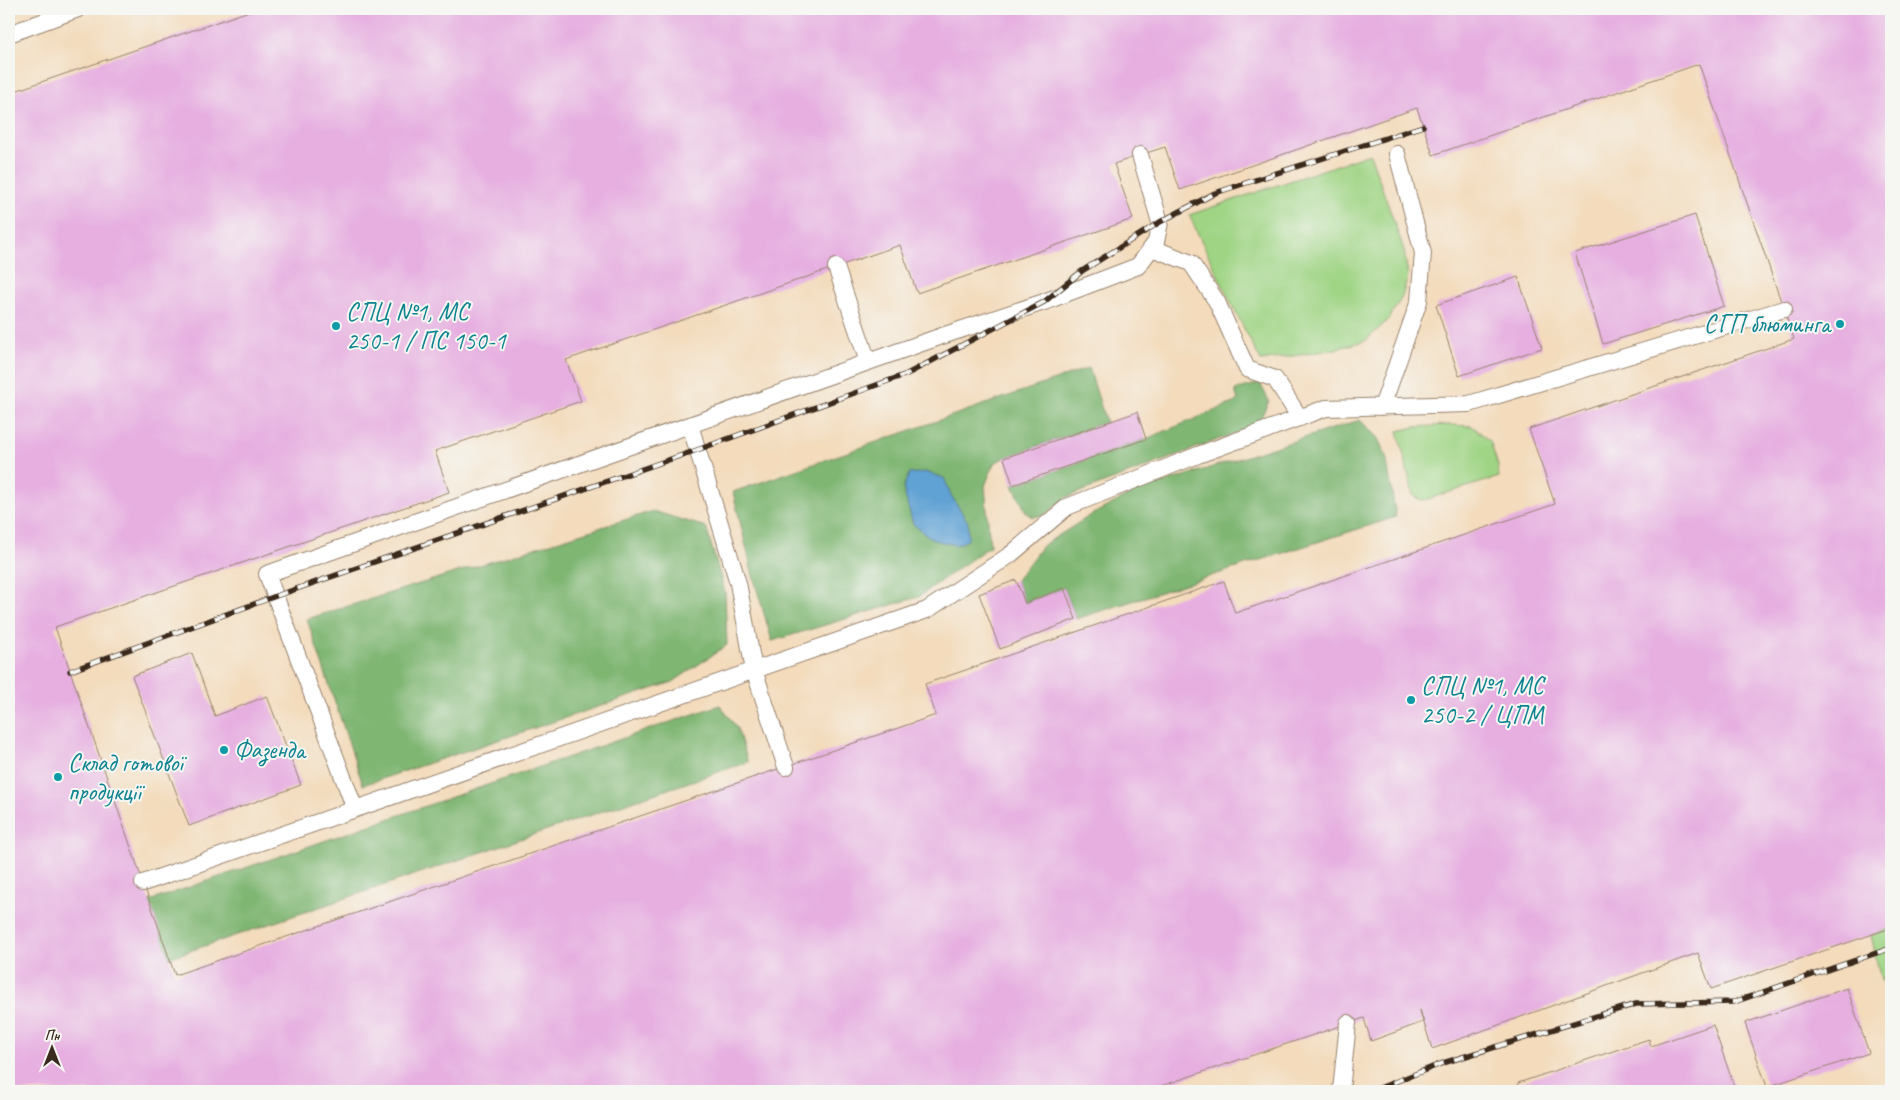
<svg xmlns="http://www.w3.org/2000/svg" width="1900" height="1100" font-family="Caveat,sans-serif">
<style>
.green{fill:#9fd484;stroke:#6d7f51}
.forest{fill:#7fb672;stroke:#5d7048}
.water{fill:#60a2d4;stroke:#4e6679}
.building{fill:#e6afe0;fill-rule:evenodd}
.lines{fill:none;stroke-linecap:round;stroke-linejoin:round}
.lane-casing{stroke:#97826d;stroke-width:18}
.lane{stroke:#fff;stroke-width:16}
.rail-casing{stroke:#3b2a1e;stroke-width:5.5}
.rail{stroke:#f6f6f2;stroke-width:4;stroke-dasharray:11;stroke-linecap:butt}
.culture-dot{fill:#0f9aa8;stroke:#f6f6f2;stroke-width:2}
.labels{text-anchor:middle;dominant-baseline:central;stroke-width:4;stroke-linejoin:round;paint-order:stroke}
.culture-label{font-size:25px;fill:#0d838f;stroke:#f6f6f2;text-anchor:start}
</style>
<rect width="100%" height="100%" fill="#f6f6f2"/>
<filter id="ink" filterUnits="userSpaceOnUse"><feTurbulence type="fractalNoise" baseFrequency=".02" numOctaves="2"/><feDisplacementMap in="SourceGraphic" scale="10" xChannelSelector="R" yChannelSelector="G"/><feConvolveMatrix kernelMatrix="1 2 1 2 8 2 1 2 1" color-interpolation-filters="sRGB"/></filter>
<filter id="wash" filterUnits="userSpaceOnUse"><feTurbulence type="fractalNoise" baseFrequency=".0096" numOctaves="4" result="noise"/><feDisplacementMap in="SourceGraphic" scale="20" xChannelSelector="R" yChannelSelector="G"/><feGaussianBlur stdDeviation="1.12" result="paint"/><feColorMatrix in="noise" values="0 0 0 0 0 0 0 0 0 0 0 0 0 0 0 0 0 1.4 0 .05"/><feComposite in="paint" operator="in"/></filter>
<g filter="url(#wash)">
<rect width="100%" height="100%" fill="#f3dbbc"/>
<path class="green" d="M1370,154L1404,250L1408,276L1402,297L1387,321L1365,341L1331,350L1261,361L1234,309L1189,215Z
M1448,425L1472,426L1490,441L1498,466L1499,477L1421,501L1413,495L1398,431L1415,427Z
M1891,928V979L1881,981L1871,935Z"/>
<path class="forest" d="M1089,368L1106,422L1004,458L994,463L985,486L990,546L918,597L772,641L753,576L733,492Z
M1260,383L1269,401L1257,425L1067,497L1044,515L1033,517L1026,512L1013,485L1146,439L1238,401L1235,390Z
M1360,420L1377,437L1386,455L1396,517L1076,619L1064,588L1025,603L1016,580L1042,546L1091,515L1137,491Z
M653,511L706,527L725,592L727,645L673,682L363,785L307,619Z
M720,705L737,728L748,762L169,958L149,901Z"/>
<path class="water" d="M925,472L944,478L952,497L968,522V540L956,545L933,540L913,524L903,488L909,474Z"/>
<g id="blocks">
<path class="building" d="M255,9H1891V928L1711,989L1698,953L1432,1049L1420,1010L1423,1022L1371,1041L1364,1018L1155,1088L1156,1091H9V93ZM1699,64L1794,339L1529,429L1555,504L1235,613L1224,581L925,684L936,715L175,975L55,627L449,492L435,451L581,401L566,360L900,245L917,293L1133,219L1114,164L1140,155L1165,147L1180,190L1417,108L1433,155Z
M1695,215L1724,306L1603,344L1575,253Z
M1518,277L1542,348L1459,376L1436,305Z
M1137,412L1146,439L1013,485L1004,458Z
M1016,580L1025,603L1064,588L1076,619L1000,649L979,594Z
M192,653L215,716L267,696L301,785L189,826L132,676Z
M1847,988L1869,1053L1767,1087L1745,1023Z
M1713,1025L1735,1089L1728,1091H1521L1518,1083L1649,1039L1651,1046Z"/>
</g>
</g>
<g filter="url(#ink)">
<use href="#blocks" fill-opacity="0" stroke="#97826d" stroke-width="1"/>
<g class="lines">
<g class="lane-casing">
<path id="lane" d="M9,34L78,9
M1152,248L1191,263L1217,302L1247,369L1275,379L1300,418
M836,267L868,362
M1382,407L1419,301L1423,253L1397,154
M690,425L738,583L754,670L786,767
M355,809L267,574L942,336L1044,302L1138,266L1156,242L1160,222L1140,155
M143,883L927,610L1010,555L1067,507L1198,455L1326,408L1469,404L1784,309
M1341,1091L1348,1023"/>
</g>
<use href="#lane" class="lane"/>
<g class="rail-casing">
<path id="rail" d="M70,671L276,596L697,450L907,374L1044,302L1082,271L1160,222L1215,193L1423,126
M1372,1091L1443,1063L1636,1004L1734,1002L1891,948"/>
</g>
<use href="#rail" class="rail"/>
</g>
</g>
<g class="culture-dot">
<circle cx="1840" cy="324" r="5"/>
<circle cx="336" cy="326" r="5"/>
<circle cx="1411" cy="700" r="5"/>
<circle cx="224" cy="750" r="5"/>
<circle cx="58" cy="777" r="5"/>
</g>
<g class="labels">
<g class="culture-label">
<text x="346" y="312">СПЦ №1, МС<tspan x="346" dy="29">250-1 / ПС 150-1</tspan></text>
<text x="1830" y="324" text-anchor="end">СГП блюминга</text>
<text x="1421" y="686">СПЦ №1, МС<tspan x="1421" dy="29">250-2 / ЦПМ</tspan></text>
<text x="234" y="750">Фазенда</text>
<text x="68" y="763">Склад готової<tspan x="68" dy="29">продукції</tspan></text>
</g>
</g>
<rect width="1900" height="1100" fill="none" stroke="#f6f6f2" stroke-width="30"/>
<g transform="translate(52 1048)" stroke="#f6f6f2" stroke-width="4" paint-order="stroke">
<path d="M0-4L9 19L0 12L-9 19Z" fill="#3b2a1e"/>
<text y="-8" font-size="14" font-weight="bold" text-anchor="middle" fill="#3b2a1e">Пн</text>
</g>
</svg>
